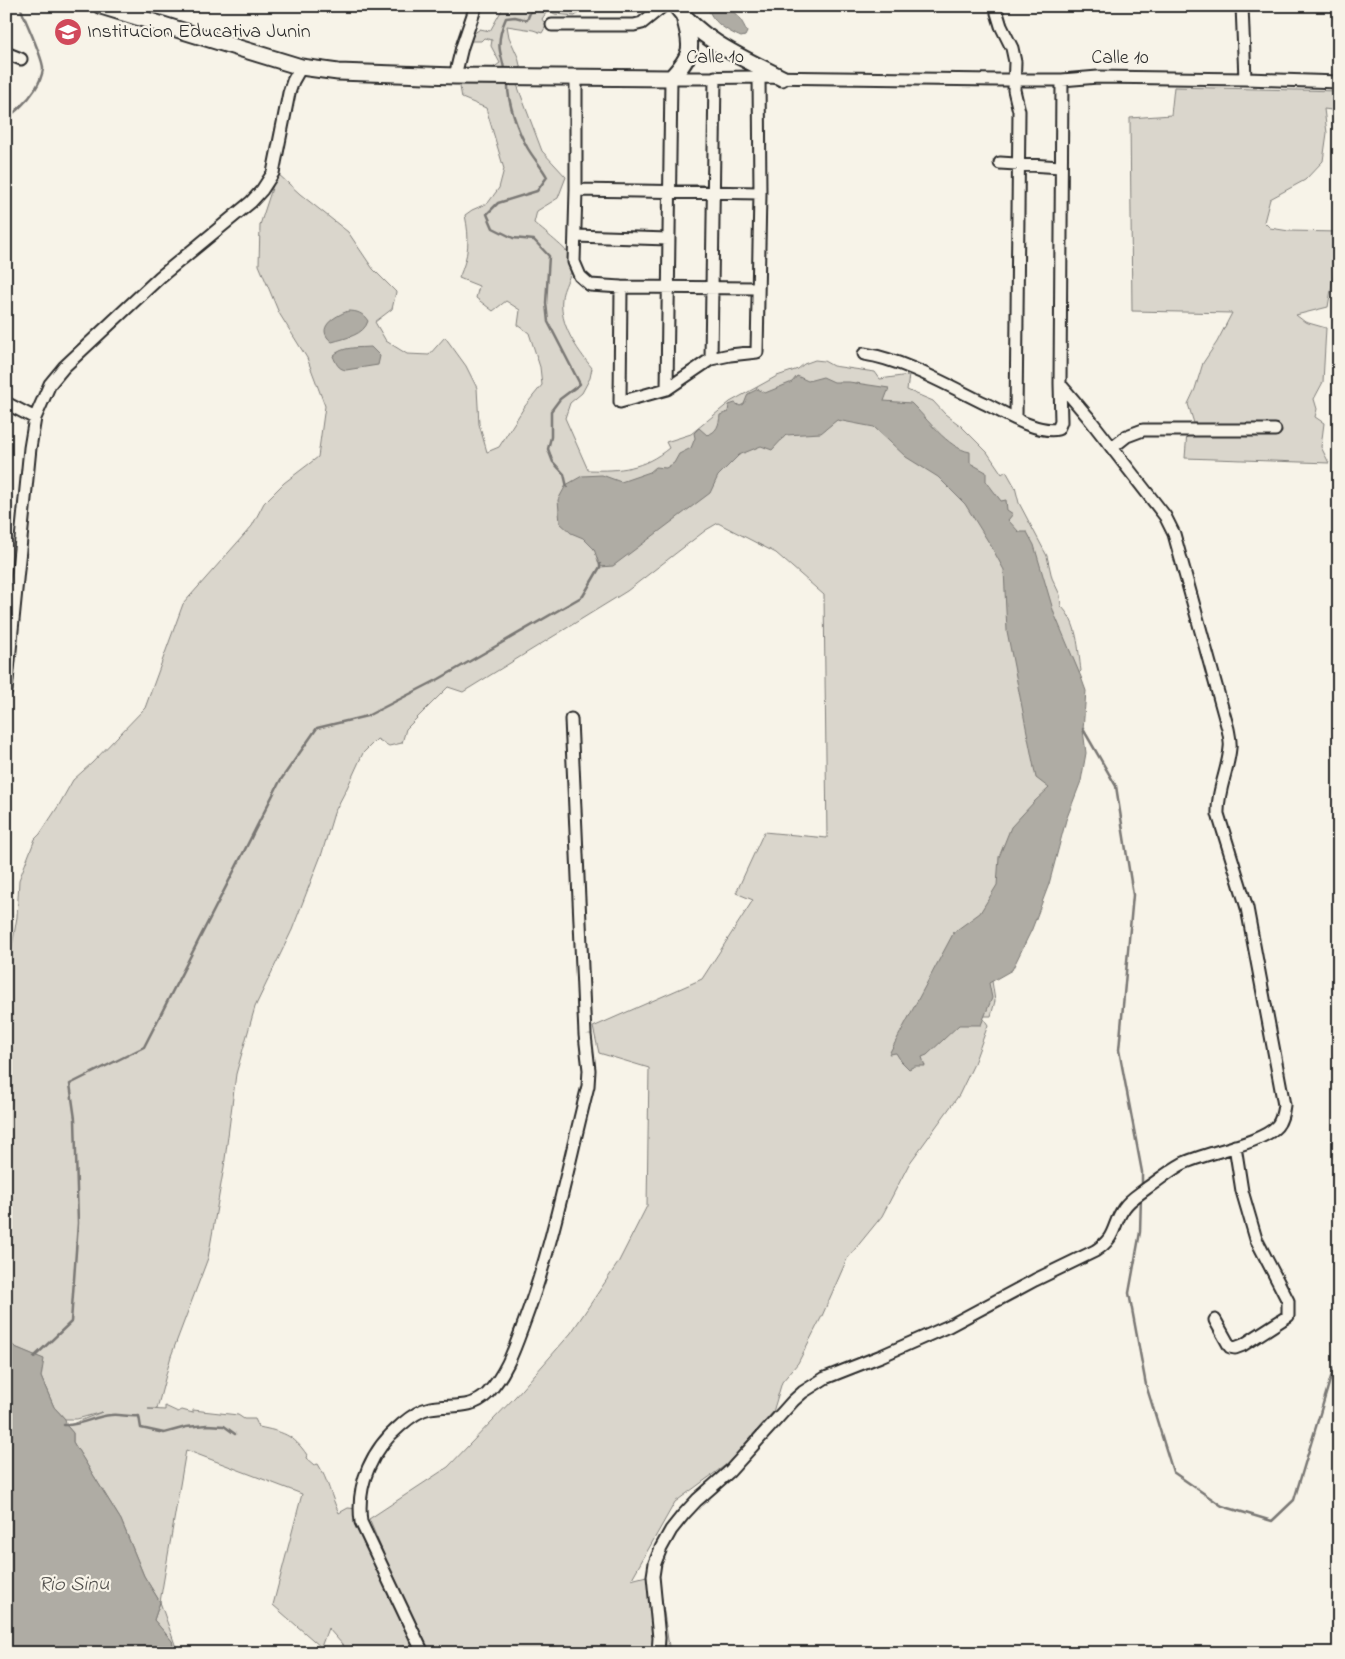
<svg xmlns="http://www.w3.org/2000/svg" width="1345" height="1659" font-family="'Indie Flower',sans-serif">
<style>
.green{fill:#dad6cc;stroke:#82807c}
.water{fill:#afaca4;stroke:#7a7874}
.lines{fill:none;stroke-linecap:round;stroke-linejoin:round}
.stream{stroke:#7a7874;stroke-width:2.5}
.minor-casing{stroke:#2b2b2b;stroke-width:15}
.major-casing{stroke:#2b2b2b;stroke-width:19}
.minor{stroke:#f7f3e8;stroke-width:11}
.major{stroke:#f7f3e8;stroke-width:15}
.labels{text-anchor:middle;dominant-baseline:central;stroke-width:4.5;stroke-linejoin:round;paint-order:stroke}
.poi-label{font-size:20px;fill:#2b2b2b;stroke:#f7f3e8;text-anchor:start}
.street-label{font-size:20px;fill:#2b2b2b;stroke:#f7f3e8}
.water-label{font-size:21px;font-style:italic;fill:#53524f;stroke:#f7f3e8}
</style>
<rect width="100%" height="100%" fill="#f7f3e8"/>
<filter id="ink" filterUnits="userSpaceOnUse"><feTurbulence type="fractalNoise" baseFrequency=".02" numOctaves="2"/><feDisplacementMap in="SourceGraphic" scale="10" xChannelSelector="R" yChannelSelector="G"/><feConvolveMatrix kernelMatrix="1 2 1 2 8 2 1 2 1" color-interpolation-filters="sRGB"/></filter>
<g filter="url(#ink)">
<path class="green" d="M504,6H605L596,9L586,7L575,16L555,14L548,10L542,19L546,26L542,33L533,30L507,26L509,37L518,57L522,74L493,68L500,63L491,46L492,40L484,38L481,41H471L469,37L480,29L490,31Z
M459,81L516,82L542,151L566,177L558,198L537,211L534,223C541,229 569,251 571,257C576,271 563,285 562,298C559,325 577,349 592,368L590,378L582,393L570,403L565,418L588,470C621,471 643,469 669,448L666,442L691,434L730,402L777,376L798,369L804,364L815,360L824,361L833,366L875,372L880,379L909,375L907,390L933,401L945,414L961,426L987,452L1002,474L1006,471L1015,487L1019,503L1047,556L1052,578L1060,595L1061,606C1078,623 1078,648 1081,671L1069,682L1066,765L1003,971L992,981L995,1001L991,1016H982L988,1025L973,1066L959,1095L909,1164L882,1216L847,1259L822,1316L798,1363L782,1382L773,1412L727,1464L675,1502L631,1580L658,1573L670,1653H427L414,1626L369,1519L448,1467L515,1397L571,1333L618,1263L647,1206L649,1068L599,1053L593,1027L702,979L753,900L736,893L764,832L827,838L824,595L776,553L718,523L706,530L627,591L463,692L448,687L406,729L402,743L389,746L377,739L363,753L347,788L334,813L322,853L292,930L255,1007L236,1074L224,1167L208,1258L171,1356L157,1409H148L165,1410V1406L178,1412L182,1410L193,1413V1410L238,1415L244,1419H255L259,1427C282,1432 293,1434 307,1455L306,1458L314,1465L318,1464C328,1480 331,1497 339,1513L348,1508L359,1509L419,1653H350L328,1628L321,1647L273,1605L302,1494L186,1450L160,1602L178,1653H175L172,1641L154,1620L160,1602L144,1576L121,1520L73,1442V1433L67,1426L102,1412L77,1419H65L54,1407L41,1377L36,1356L15,1347L6,1339V982L17,917L19,880L35,839L40,834L59,805L73,780L92,763L145,708L183,604L252,526L264,503L284,483L318,457L325,406L307,358L279,313L259,265L260,225L277,173L300,194L348,232L373,269L396,292L392,309L375,322L386,341L407,354L429,355L445,337L466,366L477,388L479,424L487,452L499,447L525,406L542,385L540,367L529,333L518,325L520,310L506,301L493,311L476,298L479,286L459,278C469,255 470,239 465,215L472,210L488,203L499,188L504,169L486,108L462,98Z
M1174,87L1339,91V111L1324,109L1327,133L1323,161L1305,180L1270,199L1264,222L1270,228L1289,231L1339,232V244L1328,307L1296,315L1305,322L1326,328L1323,382L1314,399L1317,409L1315,417L1324,423L1321,447L1329,463L1185,458L1187,432L1194,423L1188,404L1195,389L1203,363L1217,342L1232,313L1132,311L1130,118L1171,115Z"/>
<path class="water" d="M708,6C729,6 738,11 747,32L745,36L741,37C727,31 710,21 708,6Z
M348,311C357,311 363,313 368,321C364,335 346,338 332,342C314,328 335,316 348,311Z
M371,347L380,356L378,365L346,370C338,369 336,363 333,356C342,346 359,348 371,347Z
M797,376L808,381L823,377L834,382H849L889,388L884,401L911,403C927,418 947,448 970,452V463L986,472V481L1001,501L1006,500L1007,510L1013,514L1008,520L1019,532H1027L1034,545L1054,613L1081,677L1086,691L1083,730L1086,753L1081,781L1066,820L1049,884L1032,929L1012,970L989,983L992,998L981,1025H959L927,1055L922,1057L925,1066H915L909,1069L901,1061L896,1053L889,1054L954,932L980,913L997,885L999,857L1011,827L1035,801L1049,788L1036,778L1007,631L1004,570L991,546L965,504L938,477L906,457L874,427L837,420L821,433L786,435L772,450L761,446L739,455L718,476L710,493L613,566L600,567L594,549L583,538L571,533L560,523L558,500L566,485L582,476L602,475L621,482L650,472L656,467L666,468L674,463L679,454L691,448L695,438L694,433L699,428L707,435C717,432 719,425 720,415L728,412L729,405L735,403L740,406L744,404L748,394L758,389L765,393L792,382Z
M6,1339L15,1347L44,1359L41,1377L54,1407L65,1419L67,1426L73,1433V1442L121,1520L144,1576L160,1602L154,1620L172,1641L175,1653H6Z"/>
<g class="lines">
<path class="stream" d="M565,6L569,9L574,6
M504,71C504,63 501,58 500,51C498,40 502,27 506,18L515,17L527,20L533,6
M508,83C507,102 518,131 527,147C533,158 542,167 547,177L537,191L498,203L487,214L493,228L513,238L534,240L549,256L546,303L548,322L580,384L560,399L551,411V437L548,449L553,462L564,474L567,487
M6,119C11,114 17,111 21,106C31,97 41,83 43,69C44,59 24,19 20,6
M1083,729L1116,786L1133,895L1119,1050L1142,1172V1188
M1141,1196L1140,1232L1129,1293L1146,1385L1173,1472L1222,1506L1272,1521L1294,1500L1331,1377L1339,1359
M34,1357L71,1322L78,1223L75,1119L70,1084L144,1047L280,781L317,728L367,716L439,679L583,596L600,567V564
M64,1425C81,1426 94,1416 111,1415C119,1414 129,1417 139,1416L141,1428L164,1433L186,1427L207,1425L224,1426L235,1434"/>
<g class="minor-casing">
<path id="minor" d="M1242,6L1245,79
M997,13L1001,26L1012,48L1015,62L1014,90L1019,111L1016,418
M552,25H634L642,23L663,6
M6,53L21,59
M455,76L462,47L476,6
M576,78V190L574,262L580,276L590,285L621,287L758,288
M1000,163L1061,167
M576,190L760,193
M575,236L668,239
M621,287L620,402L667,389L711,359L730,355L757,352L760,193L759,77
M864,354C902,359 949,386 984,403C1003,412 1037,434 1058,429L1061,422L1060,384L1062,80
M711,359L715,77
M667,389L671,78L759,77L997,80H1062L1098,77L1245,79L1339,82
M6,403L35,418
M1112,448L1127,436L1143,430H1275
M6,691L30,448L35,418L50,384L64,367L160,277L251,202L262,190L273,173L289,93L293,81L301,67
M1215,1320L1230,1347L1235,1348L1243,1345L1288,1316V1301L1256,1239L1242,1191L1235,1146
M423,1653L361,1522C356,1484 372,1449 401,1425C409,1418 420,1410 430,1408C451,1404 471,1410 487,1394C507,1373 515,1347 525,1320C553,1245 568,1165 588,1086L589,1070L585,1035L571,719
M658,1653L659,1638L653,1576L655,1563L661,1548L671,1530L683,1515L697,1500L730,1471L793,1401L803,1392L825,1378L881,1356L949,1326L1035,1280L1095,1251C1118,1236 1111,1226 1124,1208C1130,1199 1138,1195 1147,1188C1159,1180 1169,1171 1182,1164C1206,1152 1261,1144 1277,1126C1282,1120 1283,1112 1284,1105L1247,908L1218,814C1217,791 1228,771 1230,748C1231,742 1229,735 1228,729L1174,534L1165,516L1088,417L1060,384"/>
</g>
<g class="major-casing">
<path id="major" d="M101,6L301,67L338,72L455,76L671,78C693,55 693,47 684,17
M676,6C701,41 745,59 782,78"/>
</g>
<use href="#minor" class="minor"/>
<use href="#major" class="major"/>
</g>
</g>
<defs>
<g id="school-disc" transform="scale(1.4375)"><circle r="9.5" fill="#d1495b" stroke="#f7f3e8"/><path d="M0-5L7-2L0 1L-7-2ZM-4 1L0 2.5L4 1V4Q0 6-4 4Z" fill="#fff"/></g>
</defs>
<g fill-rule="evenodd">
<use href="#school-disc" x="68" y="32"/>
</g>
<g class="labels">
<g class="poi-label">
<text x="87" y="32">Institucion Educativa Junin</text>
</g>
<g class="street-label">
<text transform="translate(715 58) rotate(-1)">Calle 10</text>
<text x="1120" y="58">Calle 10</text>
</g>
<g class="water-label">
<text x="74" y="1585">Rio Sinu</text>
</g>
</g>
<rect width="1345" height="1659" fill="none" stroke="#f7f3e8" stroke-width="25"/>
<rect x="12" y="12" width="1320" height="1634" fill="none" stroke="#2b2b2b" stroke-width="2" filter="url(#ink)"/>
</svg>
